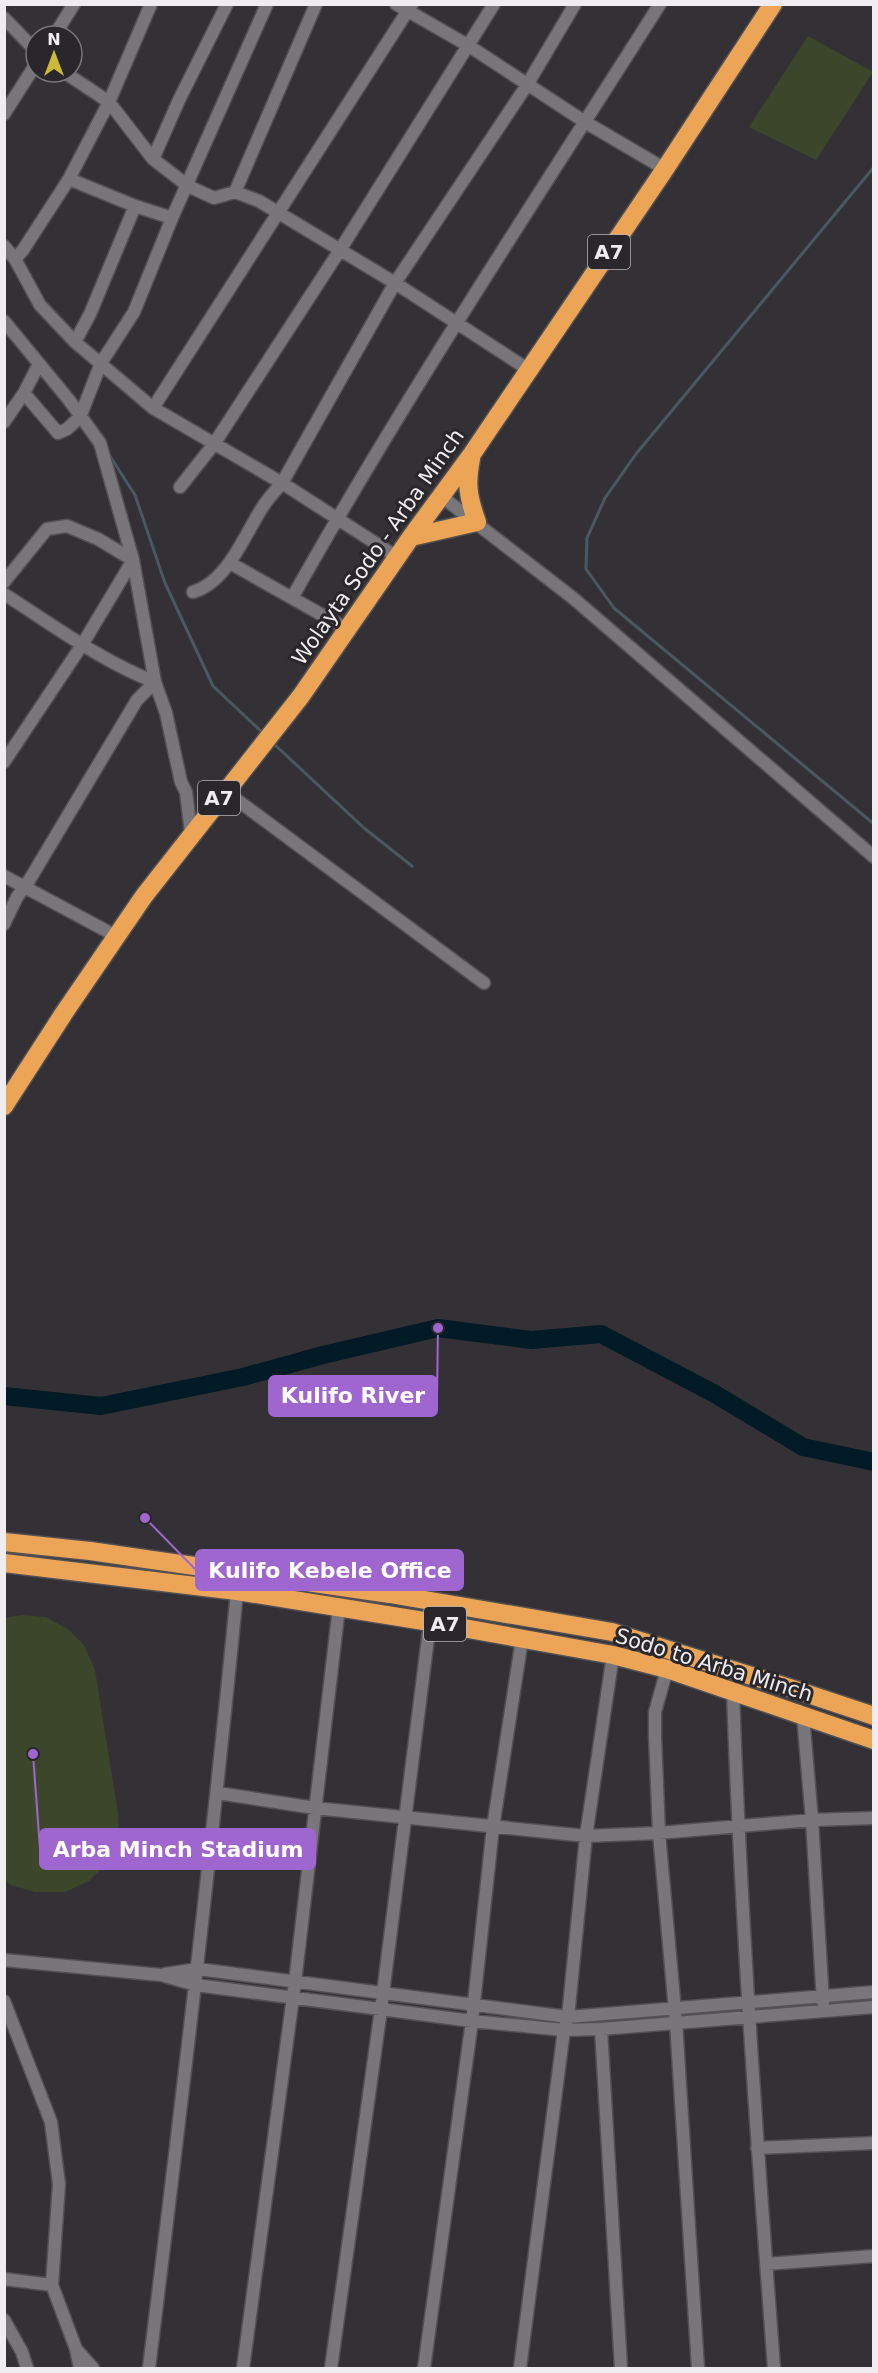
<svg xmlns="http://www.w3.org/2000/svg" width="878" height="2373" font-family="'DejaVu Sans',sans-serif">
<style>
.garden{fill:#3c462b}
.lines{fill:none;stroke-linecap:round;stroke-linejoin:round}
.stream{stroke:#485963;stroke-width:3}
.river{stroke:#001a26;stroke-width:18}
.minor-casing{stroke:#525054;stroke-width:15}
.highway-casing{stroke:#525054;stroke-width:21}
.minor{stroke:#79767b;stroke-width:12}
.highway{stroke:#eca556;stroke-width:18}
.labels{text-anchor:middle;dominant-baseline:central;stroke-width:6;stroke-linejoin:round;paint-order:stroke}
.shield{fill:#29272b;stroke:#b4b2b5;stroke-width:1.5}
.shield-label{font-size:20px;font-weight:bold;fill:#efedf0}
.street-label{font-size:21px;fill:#efedf0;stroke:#29272b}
.leader{fill:none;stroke:#9e66ce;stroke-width:2}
.callout-dot{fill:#9e66ce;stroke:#29272b;stroke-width:2}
.callout{fill:#9e66ce;stroke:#9e66ce;stroke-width:2}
.callout-label{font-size:22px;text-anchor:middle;font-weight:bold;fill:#fff}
</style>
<rect width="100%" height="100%" fill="#333135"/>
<path class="garden" d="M808,36L873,72L816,160L749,127Z
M21,1615L46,1617L69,1630L84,1645L95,1670L118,1813L119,1833L112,1849L103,1867L89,1881L65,1892H35L11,1885L5,1881V1618Z"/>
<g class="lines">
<path class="stream" d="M874,167L636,454L605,498L587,538L586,569L614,608L874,824
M108,453L135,495L165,583L213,686L264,734
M273,743L364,828L412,866"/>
<path class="river" d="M4,1396L101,1406L243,1377L323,1355L438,1328L531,1340L601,1334L715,1394L803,1447L874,1462"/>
<g class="minor-casing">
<path id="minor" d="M396,4L469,46L585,122L665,169
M4,18L36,51
M54,36L74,4
M64,72L109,102L153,159L188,186L214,198L235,192L259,201L395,283L529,370
M4,114L36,64
M153,159L179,100L227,4
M69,179L135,206L172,218
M235,192L316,4
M135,206L90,314L75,342L40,305L15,259L23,250L69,179L109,102L151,4
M4,246L15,259
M4,321L69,400L100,443L133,560L155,682L166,713L181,782L186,792L191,833
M75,342L153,408L282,483L397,557
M24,393L58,433L67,429L80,417L101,363L134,312L172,218L267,4
M153,408L412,4
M4,422L24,393L39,364
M180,487L214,444L340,250L494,4
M441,496L573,598L874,857
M230,563L347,629
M4,582L47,529L67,526L98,539L133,560
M193,592C228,582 245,533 264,505C269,497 276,490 282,483L395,283L527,85L575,4
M4,594C53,625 101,661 155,682
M292,598C406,395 535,201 660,4
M4,762L82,645L133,560
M225,791L484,983
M4,876L116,936
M4,924L17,897L30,879L137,700L155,682
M667,1669L655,1712V1736L659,1833L676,2022L698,2368
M733,1693C741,1919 757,2144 774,2368
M803,1716L812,1820L823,2002
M218,1793L315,1808L586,1836L659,1833L812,1820L874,1818
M4,1960L161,1975L196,1985L472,2021L564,2030L601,2029L874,2007
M165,1974L198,1969L568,2017L874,1992
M4,2001L51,2122L59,2184L52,2285L76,2349L80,2368
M601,2029L621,2368
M757,2148L874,2143
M766,2264L874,2256
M4,2279L52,2285
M4,2320L22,2352L27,2368
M76,2349L93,2368
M149,2368C181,2110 212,1851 237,1591L241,1573
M243,2368L295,1982L339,1607
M331,2368L381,2009L430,1622
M424,2368L472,2021L493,1827L522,1639
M520,2368L564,2030L568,2017L586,1836L613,1655"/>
</g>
<g class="highway-casing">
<path id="highway" d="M411,537L477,522C468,497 466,484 471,459
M4,1106L64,1013L144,896L301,696L411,537L472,454L665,169L773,4
M4,1542L90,1551L390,1594L612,1632L796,1690L874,1716
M4,1563L237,1591L430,1622L613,1655L667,1669L874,1740"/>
</g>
<use href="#minor" class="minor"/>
<use href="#highway" class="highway"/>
</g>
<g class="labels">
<g class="shield">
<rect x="588" y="235" width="42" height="34" rx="4.5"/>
<rect x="198" y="781" width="42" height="34" rx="4.5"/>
<rect x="424" y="1607" width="42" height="34" rx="4.5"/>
</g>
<g class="shield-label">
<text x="609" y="252">A7</text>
<text x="219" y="798">A7</text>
<text x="445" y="1624">A7</text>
</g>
<g class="street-label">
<text transform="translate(378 547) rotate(-55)">Wolayta Sodo - Arba Minch</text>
<text transform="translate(714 1665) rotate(17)">Sodo to Arba Minch</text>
</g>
</g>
<path class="leader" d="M438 1328L437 1396M145 1518L196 1570M33 1754L40 1849"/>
<g class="callout-dot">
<circle cx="438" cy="1328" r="6"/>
<circle cx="145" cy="1518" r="6"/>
<circle cx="33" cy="1754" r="6"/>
</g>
<g class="callout">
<rect x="269" y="1376" width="168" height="40" rx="6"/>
<rect x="196" y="1550" width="267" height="40" rx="6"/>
<rect x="40" y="1829" width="275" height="40" rx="6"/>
</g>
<g class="callout-label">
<text x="353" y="1403">Kulifo River</text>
<text x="330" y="1578">Kulifo Kebele Office</text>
<text x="178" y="1857">Arba Minch Stadium</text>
</g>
<rect width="878" height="2373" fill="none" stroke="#efedf0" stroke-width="12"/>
<g transform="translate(54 54)"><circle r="28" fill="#29272b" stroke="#78767a" stroke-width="1.5"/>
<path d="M0-4.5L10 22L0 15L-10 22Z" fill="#ceb837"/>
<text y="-9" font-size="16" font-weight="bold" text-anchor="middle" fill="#efedf0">N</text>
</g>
</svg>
